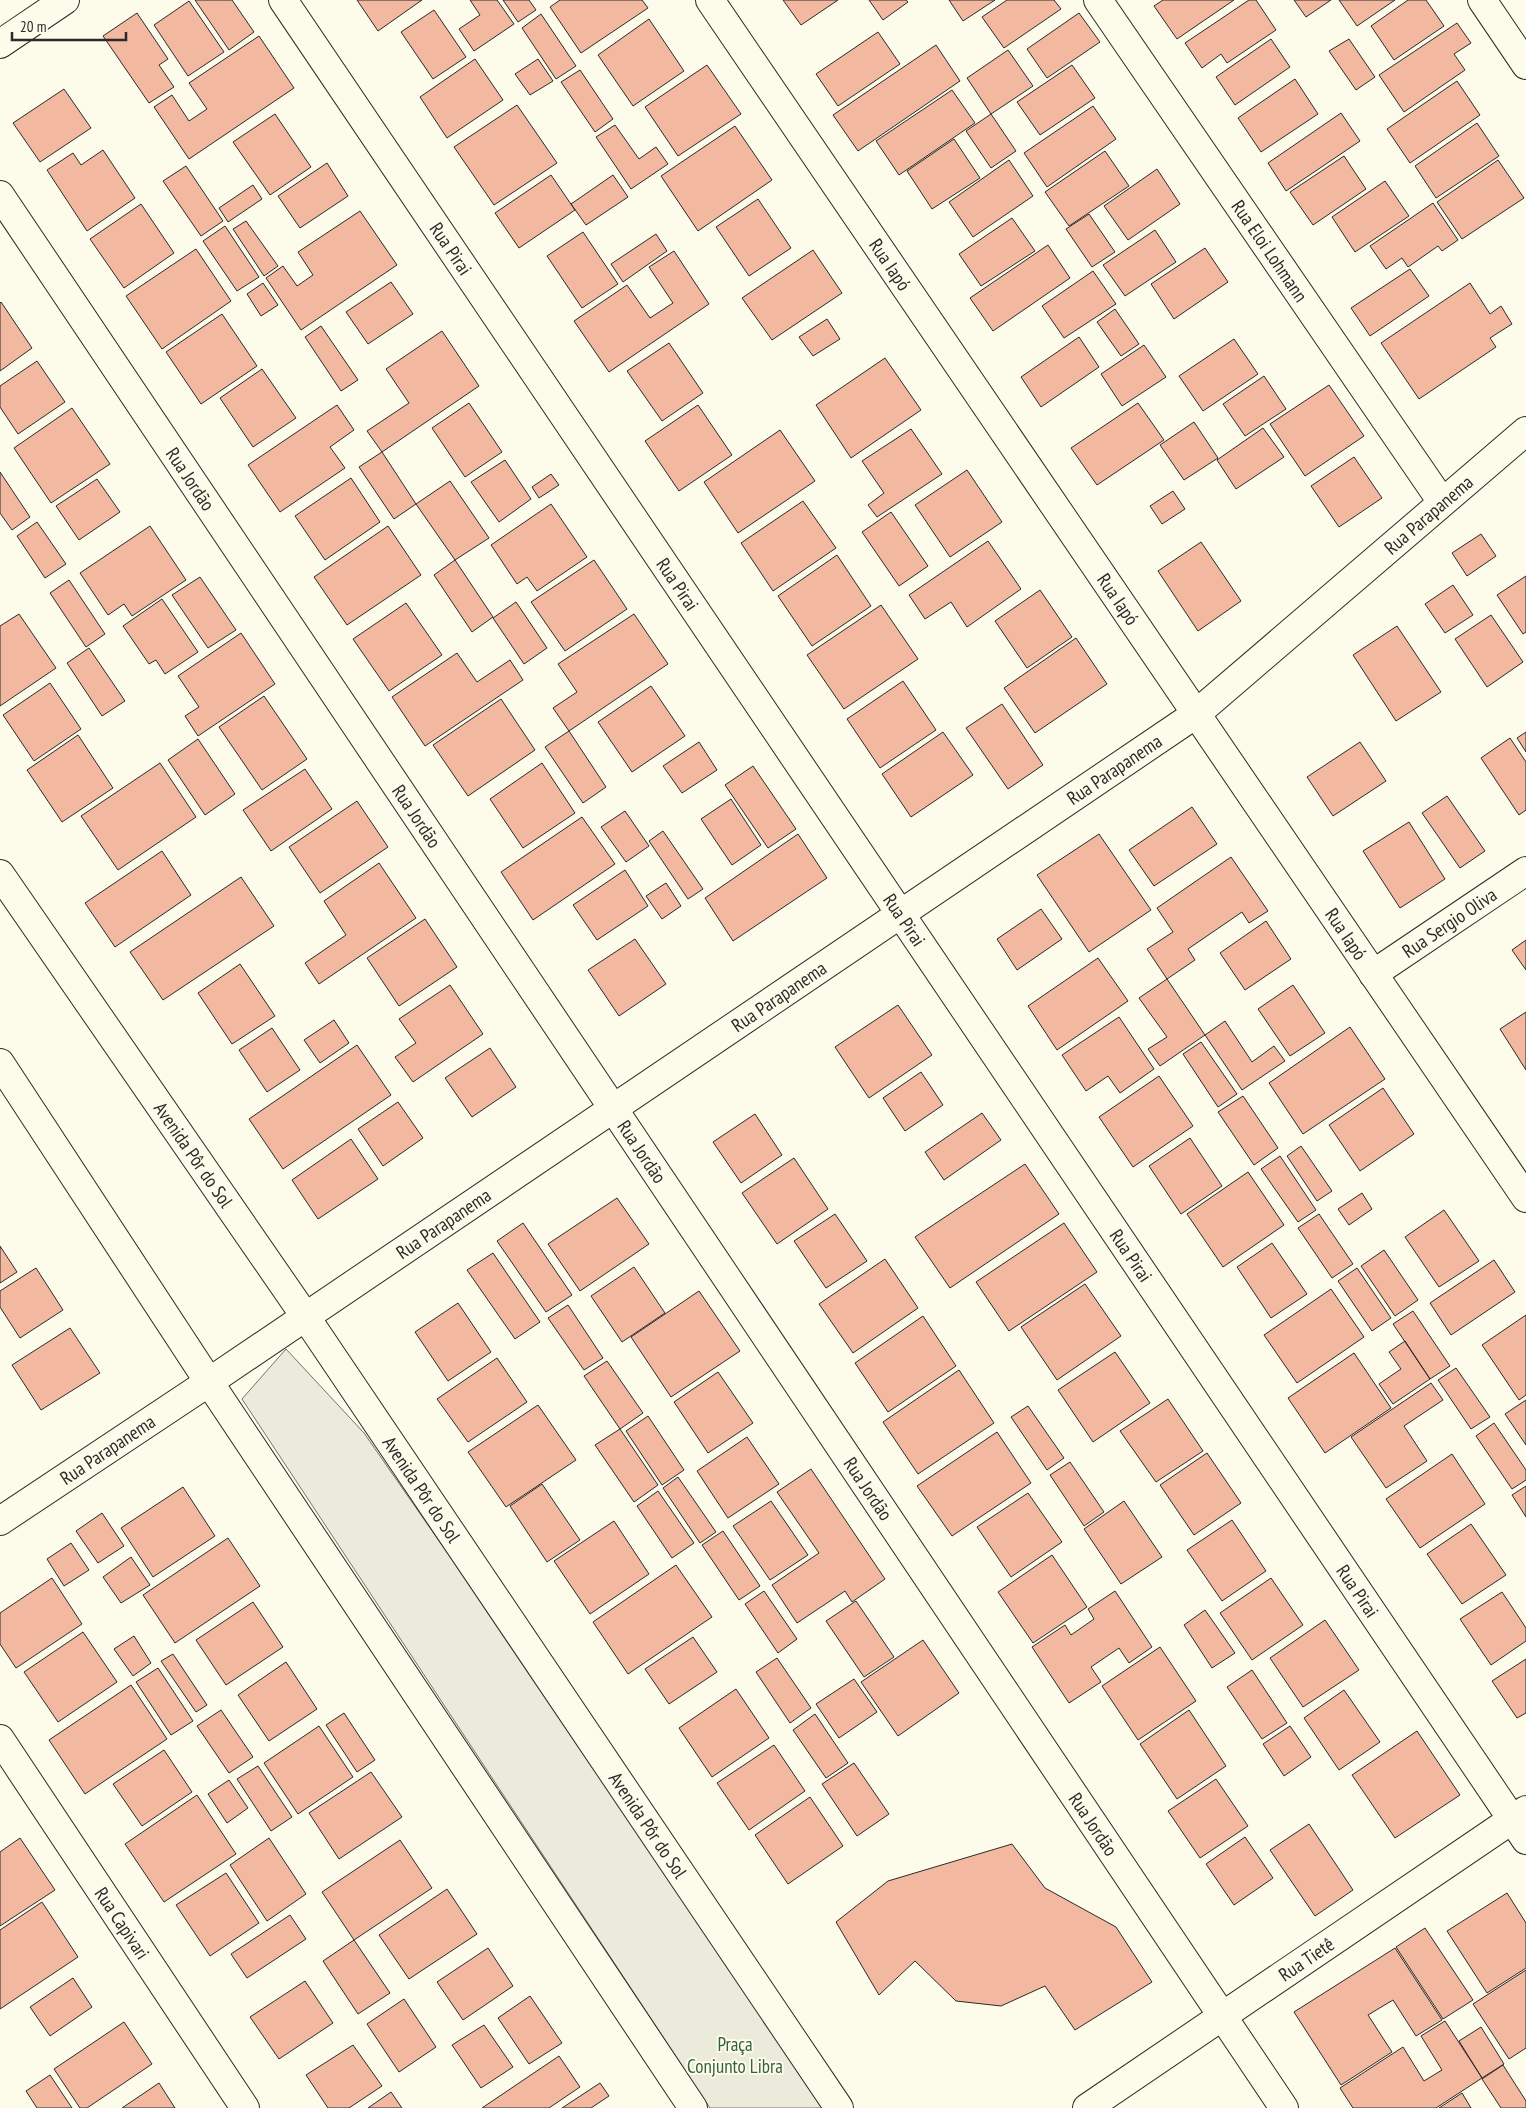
<svg xmlns="http://www.w3.org/2000/svg" width="1526" height="2108" font-family="'PT Sans Narrow',sans-serif">
<style>
.green{fill:#ecebdb;stroke:#74746e}
.building{fill:#f2b8a0;stroke:#2b2b2b}
.lines{fill:none;stroke-linecap:round;stroke-linejoin:round}
.minor-casing{stroke:#2b2b2b;stroke-width:30}
.minor{stroke:#fdfbea;stroke-width:28}
.labels{text-anchor:middle;dominant-baseline:central;stroke-width:4;stroke-linejoin:round;paint-order:stroke}
.street-label{font-size:19px;fill:#2b2b2b;stroke:#fdfbea}
.park-label{font-size:19px;fill:#34623c;stroke:#fdfbea}
</style>
<rect width="100%" height="100%" fill="#fdfbea"/>
<path class="green" d="M286,1349L364,1433L833,2108H710L242,1399Z"/>
<path class="building" d="M195,0H232L254,32L229,50Z
M357,0H422L378,31Z
M470,0H497L514,24L474,51L459,29L480,15Z
M503,0H529L536,10L518,22Z
M560,0H642L648,8L581,53L550,7Z
M783,0H838L801,25Z
M869,0H906L908,2L883,20Z
M949,0H995L963,21Z
M1007,0H1054L1061,9L1004,48L982,17Z
M1163,0H1234L1177,39L1154,6Z
M1249,0H1256L1276,30L1227,63L1221,54L1202,68L1185,43Z
M1294,0H1331L1306,17Z
M1339,0H1395L1357,26Z
M1408,0H1426L1444,26L1394,60L1371,26Z
M189,1L224,52L188,76L154,25Z
M434,10L466,57L433,79L401,32Z
M137,13L168,59L159,65L174,87L149,103L103,36Z
M1079,13L1100,42L1047,78L1027,49Z
M541,14L576,66L556,79L522,28Z
M649,19L684,71L633,106L598,55Z
M1457,23L1471,43L1454,54L1465,70L1404,112L1379,75Z
M878,32L900,64L838,106L816,74Z
M259,36L294,88L189,159L154,107L172,95L189,121L207,109L189,83Z
M1271,39L1290,67L1235,105L1216,77Z
M1349,39L1375,77L1356,90L1329,51Z
M936,45L960,81L858,151L833,115Z
M1008,50L1033,86L991,114L967,78Z
M475,59L503,100L447,138L420,97Z
M538,59L553,81L530,95L515,74Z
M707,65L741,114L678,156L645,107Z
M1072,65L1095,98L1040,135L1017,102Z
M580,70L613,119L595,132L561,82Z
M1295,79L1318,114L1261,152L1238,118Z
M1457,81L1480,115L1410,163L1387,129Z
M64,89L91,128L40,162L13,123Z
M952,90L975,123L899,175L876,141Z
M517,105L557,163L494,205L454,147Z
M1093,106L1116,139L1047,187L1024,153Z
M1341,113L1360,141L1286,191L1268,163Z
M275,114L311,167L270,195L233,142Z
M991,114L1016,151L991,168L966,131Z
M1477,123L1499,156L1436,198L1415,166Z
M615,125L639,159L656,147L668,164L631,189L596,137Z
M735,126L772,180L698,231L661,176Z
M954,139L980,178L932,209L907,171Z
M103,150L135,198L87,231L47,170L73,153L81,165Z
M1105,151L1129,186L1069,226L1045,192Z
M1344,156L1366,189L1313,225L1290,192Z
M1009,160L1033,196L973,237L949,202Z
M1498,160L1524,198L1462,239L1437,202Z
M327,163L348,196L300,228L278,196Z
M186,166L223,221L201,236L163,181Z
M1157,169L1180,204L1128,240L1104,206Z
M551,175L575,210L519,248L495,213Z
M613,175L628,197L586,225L571,204Z
M1385,181L1409,216L1355,252L1332,217Z
M253,185L262,199L228,222L219,208Z
M758,199L791,248L749,276L716,227Z
M1433,203L1458,240L1442,251L1438,246L1408,267L1402,258L1386,269L1370,246Z
M141,204L174,253L124,288L90,239Z
M360,211L397,265L301,330L266,278L283,266L297,286L313,275L298,252Z
M1089,214L1115,252L1092,267L1066,229Z
M1012,218L1035,251L981,286L959,254Z
M246,221L278,266L264,276L233,229Z
M225,226L259,277L237,291L203,241Z
M1155,230L1176,262L1125,296L1103,265Z
M583,232L618,284L582,308L547,256Z
M656,234L667,251L623,282L611,264Z
M1048,245L1070,278L993,331L970,298Z
M1205,248L1228,282L1174,319L1151,284Z
M196,249L231,301L162,349L126,296Z
M813,250L842,293L772,340L742,298Z
M674,251L709,304L609,372L574,321L627,285L650,318L673,303L649,267Z
M1410,269L1429,296L1370,336L1351,308Z
M1093,271L1116,304L1064,338L1042,306Z
M391,282L413,314L368,344L346,312Z
M263,283L278,305L261,316L247,294Z
M1470,283L1490,314L1501,306L1512,324L1490,338L1496,347L1419,399L1381,343Z
M1,302L32,348L0,371V303Z
M1115,309L1139,344L1121,356L1097,322Z
M222,314L257,366L201,404L166,352Z
M827,319L840,339L813,356L799,337Z
M321,326L358,380L341,391L305,337Z
M442,331L479,386L382,452L367,431L409,403L386,369Z
M1079,337L1099,367L1041,407L1021,377Z
M1234,339L1258,374L1203,411L1179,376Z
M669,343L703,393L662,421L627,371Z
M1144,345L1166,377L1122,406L1101,374Z
M885,358L921,410L851,458L816,405Z
M37,361L65,402L18,434L0,407V386Z
M262,369L296,418L253,447L220,398Z
M1264,376L1286,409L1245,436L1223,404Z
M1329,385L1364,436L1305,476L1270,424Z
M469,403L502,452L465,477L432,428Z
M1138,403L1164,440L1097,485L1071,448Z
M337,405L354,430L330,447L345,468L280,512L248,465Z
M698,405L732,455L679,491L645,441Z
M72,408L110,464L51,503L14,448Z
M1194,422L1218,458L1184,480L1160,445Z
M1263,428L1284,457L1236,489L1217,460Z
M911,429L942,474L877,517L868,505L884,493L862,461Z
M780,430L815,481L738,533L704,482Z
M382,452L416,504L394,519L359,467Z
M1354,457L1382,498L1339,527L1311,486Z
M505,460L531,499L499,522L471,482Z
M967,470L1002,522L950,557L915,505Z
M0,472L30,517L12,530L0,513Z
M551,474L559,485L539,498L532,487Z
M351,478L380,522L325,560L295,516Z
M97,479L120,512L79,540L56,506Z
M450,481L489,538L455,560L416,504Z
M1173,491L1185,509L1162,524L1150,506Z
M803,501L836,548L773,591L741,543Z
M551,504L587,557L537,591L527,577L517,584L491,545Z
M891,512L928,566L899,586L862,532Z
M37,522L66,564L45,578L17,536Z
M150,526L186,580L132,616L124,604L108,615L80,573Z
M388,526L421,575L347,625L314,577Z
M1481,534L1496,556L1467,576L1452,553Z
M988,541L1021,589L967,627L951,602L925,619L909,595Z
M1201,542L1241,601L1198,631L1158,571Z
M837,555L871,606L812,646L778,596Z
M455,560L493,617L472,632L434,575Z
M594,560L627,609L565,651L531,602Z
M1526,576V632L1523,634L1497,595Z
M200,577L236,630L208,648L172,595Z
M69,580L105,634L86,647L50,593Z
M1453,585L1473,615L1445,633L1425,604Z
M1040,590L1072,637L1027,668L995,621Z
M162,599L198,652L165,674L156,660L149,664L123,626Z
M516,602L547,648L524,664L493,618Z
M406,603L442,655L389,691L353,639Z
M881,605L918,659L844,709L807,655Z
M19,614L56,668L0,706V626Z
M634,614L668,664L569,731L553,708L577,692L558,664Z
M1491,615L1523,662L1487,687L1455,639Z
M1397,626L1441,692L1396,721L1353,655Z
M241,633L275,684L198,736L185,716L199,707L178,676Z
M1076,638L1107,684L1035,733L1004,688Z
M89,648L125,701L102,716L67,663Z
M457,653L477,682L510,660L523,680L425,746L392,697Z
M903,681L936,730L880,768L847,719Z
M50,683L81,729L34,761L3,715Z
M651,686L685,736L632,772L598,722Z
M264,696L307,759L262,790L219,727Z
M501,699L535,750L468,796L433,745Z
M1002,704L1043,765L1008,789L966,728Z
M569,731L606,787L583,803L545,747Z
M943,732L973,775L911,817L882,774Z
M1526,732V752L1517,738Z
M78,735L113,788L62,822L27,770Z
M1510,738L1526,762V810L1519,815L1481,758Z
M198,739L235,794L205,815L168,760Z
M699,742L717,770L682,793L663,766Z
M1360,742L1386,781L1333,816L1307,777Z
M160,763L196,817L118,870L81,816Z
M542,763L575,813L523,848L490,799Z
M753,766L796,829L768,848L725,785Z
M305,769L332,809L271,851L243,810Z
M1447,796L1485,851L1460,868L1422,813Z
M731,799L761,845L732,865L701,819Z
M357,801L388,847L320,893L289,847Z
M1192,807L1217,844L1154,886L1129,850Z
M625,811L649,846L626,862L601,827Z
M582,817L615,864L533,920L501,872Z
M1409,822L1445,879L1400,908L1363,851Z
M663,831L703,889L688,899L649,841Z
M798,834L827,878L733,941L705,898Z
M1099,834L1151,910L1089,952L1037,875Z
M162,851L191,895L115,947L85,903Z
M1231,857L1268,911L1249,923L1242,912L1188,949L1195,960L1167,979L1147,949L1173,932L1157,908Z
M379,863L416,918L319,984L305,963L346,935L324,901Z
M625,870L648,906L597,940L573,905Z
M241,877L274,926L163,1000L130,952Z
M666,883L681,906L662,919L646,896Z
M1041,909L1062,939L1017,970L997,939Z
M425,919L457,967L399,1006L367,958Z
M1266,921L1291,959L1245,990L1220,953Z
M635,939L666,984L619,1016L588,970Z
M1526,940V970L1512,950Z
M1098,958L1128,1001L1057,1050L1028,1006Z
M240,964L275,1016L232,1044L198,993Z
M1167,979L1205,1035L1160,1066L1148,1049L1167,1037L1139,998Z
M450,985L483,1034L413,1082L395,1057L416,1043L399,1019Z
M1293,985L1325,1033L1290,1056L1258,1009Z
M898,1005L932,1055L869,1098L835,1047Z
M1526,1012V1070L1500,1029Z
M1119,1017L1154,1069L1120,1093L1108,1076L1086,1091L1062,1055Z
M334,1020L349,1043L320,1063L304,1040Z
M1225,1021L1252,1062L1274,1046L1285,1061L1242,1090L1205,1035Z
M1350,1027L1385,1079L1303,1134L1269,1083Z
M272,1028L300,1070L267,1092L239,1050Z
M1201,1042L1237,1094L1218,1107L1183,1054Z
M357,1045L391,1095L283,1169L249,1119Z
M490,1048L516,1087L472,1117L445,1078Z
M921,1072L943,1105L905,1131L883,1098Z
M1159,1076L1193,1126L1133,1167L1099,1117Z
M1383,1088L1414,1134L1360,1171L1329,1125Z
M1243,1096L1278,1148L1254,1165L1218,1112Z
M398,1102L423,1138L383,1166L358,1129Z
M982,1113L1001,1140L944,1180L925,1152Z
M755,1114L782,1155L741,1183L713,1142Z
M1190,1138L1222,1186L1181,1214L1149,1166Z
M351,1139L378,1179L318,1219L292,1180Z
M1301,1146L1332,1191L1317,1201L1287,1156Z
M1280,1156L1316,1210L1298,1222L1261,1169Z
M794,1158L828,1209L777,1244L742,1193Z
M1025,1164L1059,1214L950,1288L915,1237Z
M1248,1172L1284,1225L1223,1267L1187,1214Z
M1362,1193L1372,1209L1349,1225L1338,1209Z
M617,1198L649,1244L580,1291L548,1244Z
M1444,1210L1479,1261L1439,1287L1405,1237Z
M835,1214L867,1261L826,1288L794,1241Z
M1319,1214L1353,1264L1332,1278L1298,1228Z
M523,1223L572,1295L546,1312L497,1241Z
M1064,1223L1097,1272L1009,1331L976,1282Z
M1272,1243L1307,1294L1271,1318L1237,1267Z
M0,1246L17,1272L0,1283Z
M1384,1250L1418,1300L1395,1316L1361,1266Z
M493,1253L540,1322L515,1339L467,1270Z
M885,1259L918,1308L853,1353L819,1304Z
M1494,1260L1515,1292L1451,1335L1430,1303Z
M634,1267L665,1313L622,1342L591,1296Z
M36,1268L63,1310L20,1338L0,1307V1291Z
M1357,1268L1391,1318L1372,1331L1338,1281Z
M1085,1284L1121,1336L1057,1380L1021,1327Z
M1331,1289L1364,1337L1297,1383L1264,1335Z
M699,1291L740,1351L671,1397L631,1337Z
M458,1303L491,1352L448,1381L415,1332Z
M568,1305L603,1358L584,1370L548,1318Z
M1413,1311L1450,1366L1430,1379L1393,1324Z
M1526,1315V1395L1519,1400L1482,1345Z
M923,1316L956,1366L888,1412L855,1363Z
M70,1328L100,1373L41,1410L12,1365Z
M1405,1341L1430,1379L1393,1404L1379,1384L1401,1369L1389,1352Z
M1115,1352L1150,1403L1093,1442L1058,1390Z
M1354,1353L1391,1408L1325,1453L1288,1398Z
M497,1358L527,1402L468,1442L437,1399Z
M607,1361L643,1413L620,1429L584,1376Z
M1456,1368L1490,1417L1471,1429L1438,1380Z
M959,1370L994,1423L918,1474L883,1422Z
M718,1372L753,1423L708,1453L674,1402Z
M1431,1383L1443,1400L1404,1426L1427,1461L1386,1488L1351,1437Z
M1168,1399L1203,1451L1156,1482L1120,1431Z
M1526,1400V1445L1505,1414Z
M538,1405L576,1460L506,1507L468,1452Z
M1028,1406L1064,1458L1047,1470L1011,1417Z
M648,1416L684,1470L662,1485L626,1431Z
M1494,1423L1526,1470V1480L1512,1489L1476,1436Z
M620,1429L658,1485L634,1502L595,1445Z
M997,1432L1031,1483L952,1536L917,1486Z
M747,1437L779,1484L728,1518L697,1471Z
M1207,1453L1241,1503L1194,1535L1160,1485Z
M1452,1454L1485,1504L1420,1548L1386,1499Z
M1070,1462L1104,1512L1084,1526L1050,1475Z
M811,1469L885,1579L852,1602L845,1591L797,1623L772,1585L819,1553L777,1492Z
M678,1477L716,1532L700,1543L663,1488Z
M542,1484L580,1540L547,1562L510,1506Z
M1526,1486V1517L1512,1495Z
M183,1487L215,1536L153,1577L121,1528Z
M658,1491L694,1543L672,1558L637,1506Z
M1028,1493L1062,1542L1011,1577L977,1527Z
M771,1501L808,1555L770,1580L733,1526Z
M1124,1501L1162,1557L1121,1584L1084,1529Z
M102,1513L124,1546L98,1563L76,1531Z
M1232,1520L1266,1571L1222,1601L1187,1550Z
M614,1521L649,1574L590,1614L554,1561Z
M1471,1524L1506,1575L1462,1604L1427,1554Z
M723,1531L760,1586L739,1600L702,1545Z
M228,1538L260,1586L175,1643L143,1595Z
M71,1543L89,1570L64,1586L47,1559Z
M1052,1555L1087,1607L1033,1643L998,1592Z
M131,1557L150,1585L121,1603L103,1577Z
M676,1565L712,1617L628,1674L593,1622Z
M52,1578L82,1624L16,1668L0,1644V1613Z
M1271,1578L1303,1625L1252,1660L1220,1613Z
M764,1591L797,1639L778,1653L745,1604Z
M1115,1591L1152,1647L1129,1663L1119,1648L1091,1667L1101,1682L1069,1703L1032,1647L1065,1625L1071,1635L1094,1619L1088,1609Z
M1502,1592L1526,1628V1641L1491,1665L1460,1619Z
M856,1601L894,1657L864,1677L826,1621Z
M253,1602L283,1647L226,1685L196,1640Z
M1205,1610L1235,1653L1212,1668L1184,1625Z
M1325,1620L1359,1670L1303,1707L1270,1658Z
M83,1632L117,1682L58,1722L24,1672Z
M134,1636L151,1663L133,1676L114,1649Z
M693,1637L717,1672L669,1704L645,1669Z
M923,1640L959,1693L898,1736L861,1682Z
M1160,1647L1196,1701L1138,1740L1102,1686Z
M173,1654L207,1705L196,1712L161,1661Z
M777,1658L811,1708L790,1723L756,1672Z
M1526,1659V1713L1517,1718L1492,1681Z
M286,1662L317,1709L269,1741L238,1695Z
M158,1668L193,1721L171,1735L136,1682Z
M1252,1670L1287,1723L1262,1739L1227,1687Z
M854,1679L877,1712L839,1738L816,1704Z
M131,1685L167,1739L85,1794L49,1740Z
M736,1689L769,1738L712,1777L679,1728Z
M1344,1690L1380,1742L1339,1770L1304,1718Z
M221,1710L253,1757L229,1773L197,1726Z
M1189,1710L1226,1766L1177,1799L1140,1744Z
M344,1713L375,1760L357,1772L326,1725Z
M815,1714L848,1763L826,1778L793,1730Z
M319,1726L353,1777L298,1814L264,1763Z
M1290,1726L1311,1757L1284,1776L1263,1744Z
M1417,1731L1460,1795L1395,1838L1352,1775Z
M774,1745L805,1791L749,1830L717,1783Z
M164,1750L192,1792L142,1826L113,1784Z
M854,1763L889,1814L857,1836L822,1784Z
M258,1766L292,1817L271,1831L237,1779Z
M371,1772L402,1817L339,1859L309,1813Z
M1216,1779L1248,1826L1200,1858L1168,1811Z
M229,1780L248,1808L227,1823L208,1794Z
M197,1795L236,1854L164,1902L125,1844Z
M810,1797L843,1846L788,1884L755,1835Z
M1309,1824L1353,1890L1315,1916L1270,1850Z
M1245,1837L1273,1878L1234,1905L1206,1864Z
M20,1838L55,1890L0,1926V1852Z
M269,1838L306,1894L267,1921L230,1865Z
M400,1840L432,1888L354,1940L322,1892Z
M1012,1844L1045,1888L1116,1927L1152,1982L1075,2030L1045,1986L1001,2006L956,2001L915,1961L879,1995L836,1922L888,1881Z
M226,1873L259,1923L210,1956L176,1905Z
M447,1889L477,1934L409,1979L379,1935Z
M1507,1893L1526,1923V1968L1487,1993L1447,1931Z
M42,1902L78,1957L0,2009V1930Z
M290,1915L306,1939L247,1978L231,1954Z
M1425,1928L1473,2000L1443,2019L1396,1947Z
M354,1940L390,1993L358,2014L323,1961Z
M488,1948L513,1986L463,2020L437,1982Z
M1395,1948L1442,2020L1416,2036L1393,2000L1368,2015L1392,2052L1341,2085L1294,2012Z
M1526,1970V2048L1509,2059L1473,2004Z
M73,1978L92,2007L50,2036L30,2007Z
M305,1981L333,2023L279,2059L250,2017Z
M530,1996L562,2043L529,2064L498,2018Z
M404,1999L436,2047L399,2072L367,2024Z
M1445,2021L1482,2078L1436,2108H1353L1340,2088L1403,2047L1424,2081L1442,2070L1421,2036Z
M124,2022L152,2064L87,2108H80L54,2069Z
M484,2025L513,2067L481,2088L452,2045Z
M1481,2027L1504,2064L1482,2078L1459,2041Z
M353,2045L382,2086L349,2108H328L306,2075Z
M559,2056L580,2087L549,2108H482Z
M1503,2065L1526,2101V2108H1501L1482,2079Z
M50,2075L72,2108H37L26,2091Z
M159,2083L175,2108H122Z
M600,2083L609,2096L591,2108H562Z
M391,2092L402,2108H368Z
M1462,2093L1471,2108H1439Z"/>
<g class="lines">
<g class="minor-casing">
<g id="minor">
<path id="s1" d="M283,0L1526,1840"/>
<path id="s2" d="M710,0L1526,1198"/>
<path id="s3" d="M1098,0L1442,502"/>
<path d="M1482,0L1526,65"/>
<path d="M0,44L65,0"/>
<path id="s4" d="M0,195L1284,2108"/>
<path id="s5" d="M0,874L305,1316L839,2108"/>
<path id="s6" d="M1373,974L1526,871"/>
<path d="M0,1063L209,1382L693,2108"/>
<path id="s7" d="M0,1521L209,1382L1196,714L1526,431"/>
<path id="s8" d="M0,1739L245,2108"/>
<path id="s9" d="M1087,2108L1526,1810"/>
</g>
</g>
<use href="#minor" class="minor"/>
</g>
<g class="labels">
<g class="street-label">
<text stroke="none"><textPath href="#s1" startOffset="300">Rua Pirai</textPath></text>
<text stroke="none"><textPath href="#s3" startOffset="304">Rua Eloi Lohmann</textPath></text>
<text stroke="none"><textPath href="#s2" startOffset="320">Rua Iapó</textPath></text>
<text stroke="none"><textPath href="#s4" startOffset="342">Rua Jordão</textPath></text>
<text stroke="none"><textPath href="#s7" startOffset="1749">Rua Parapanema</textPath></text>
<text stroke="none"><textPath href="#s1" startOffset="705">Rua Pirai</textPath></text>
<text stroke="none"><textPath href="#s2" startOffset="725">Rua Iapó</textPath></text>
<text stroke="none"><textPath href="#s7" startOffset="1344">Rua Parapanema</textPath></text>
<text stroke="none"><textPath href="#s4" startOffset="748">Rua Jordão</textPath></text>
<text stroke="none"><textPath href="#s1" startOffset="1110">Rua Pirai</textPath></text>
<text stroke="none"><textPath href="#s6" startOffset="92">Rua Sergio Oliva</textPath></text>
<text stroke="none"><textPath href="#s2" startOffset="1130">Rua Iapó</textPath></text>
<text stroke="none"><textPath href="#s7" startOffset="939">Rua Parapanema</textPath></text>
<text stroke="none"><textPath href="#s4" startOffset="1152">Rua Jordão</textPath></text>
<text stroke="none"><textPath href="#s5" startOffset="341">Avenida Pôr do Sol</textPath></text>
<text stroke="none"><textPath href="#s7" startOffset="534">Rua Parapanema</textPath></text>
<text stroke="none"><textPath href="#s1" startOffset="1515">Rua Pirai</textPath></text>
<text stroke="none"><textPath href="#s7" startOffset="129">Rua Parapanema</textPath></text>
<text stroke="none"><textPath href="#s4" startOffset="1558">Rua Jordão</textPath></text>
<text stroke="none"><textPath href="#s5" startOffset="746">Avenida Pôr do Sol</textPath></text>
<text stroke="none"><textPath href="#s1" startOffset="1920">Rua Pirai</textPath></text>
<text stroke="none"><textPath href="#s4" startOffset="1962">Rua Jordão</textPath></text>
<text stroke="none"><textPath href="#s5" startOffset="1151">Avenida Pôr do Sol</textPath></text>
<text stroke="none"><textPath href="#s8" startOffset="221">Rua Capivari</textPath></text>
<text stroke="none"><textPath href="#s9" startOffset="265">Rua Tietê</textPath></text>
</g>
<g class="park-label">
<text x="735" y="2044">Praça<tspan x="735" dy="22">Conjunto Libra</tspan></text>
</g>
</g>
<path d="M12 32v8h114v-8" fill="none" stroke="#2b2b2b" stroke-width="2.5"/>
<text x="20" y="32" font-size="15" fill="#2b2b2b" stroke="#fdfbea" stroke-width="4" paint-order="stroke">20 m</text>
</svg>
